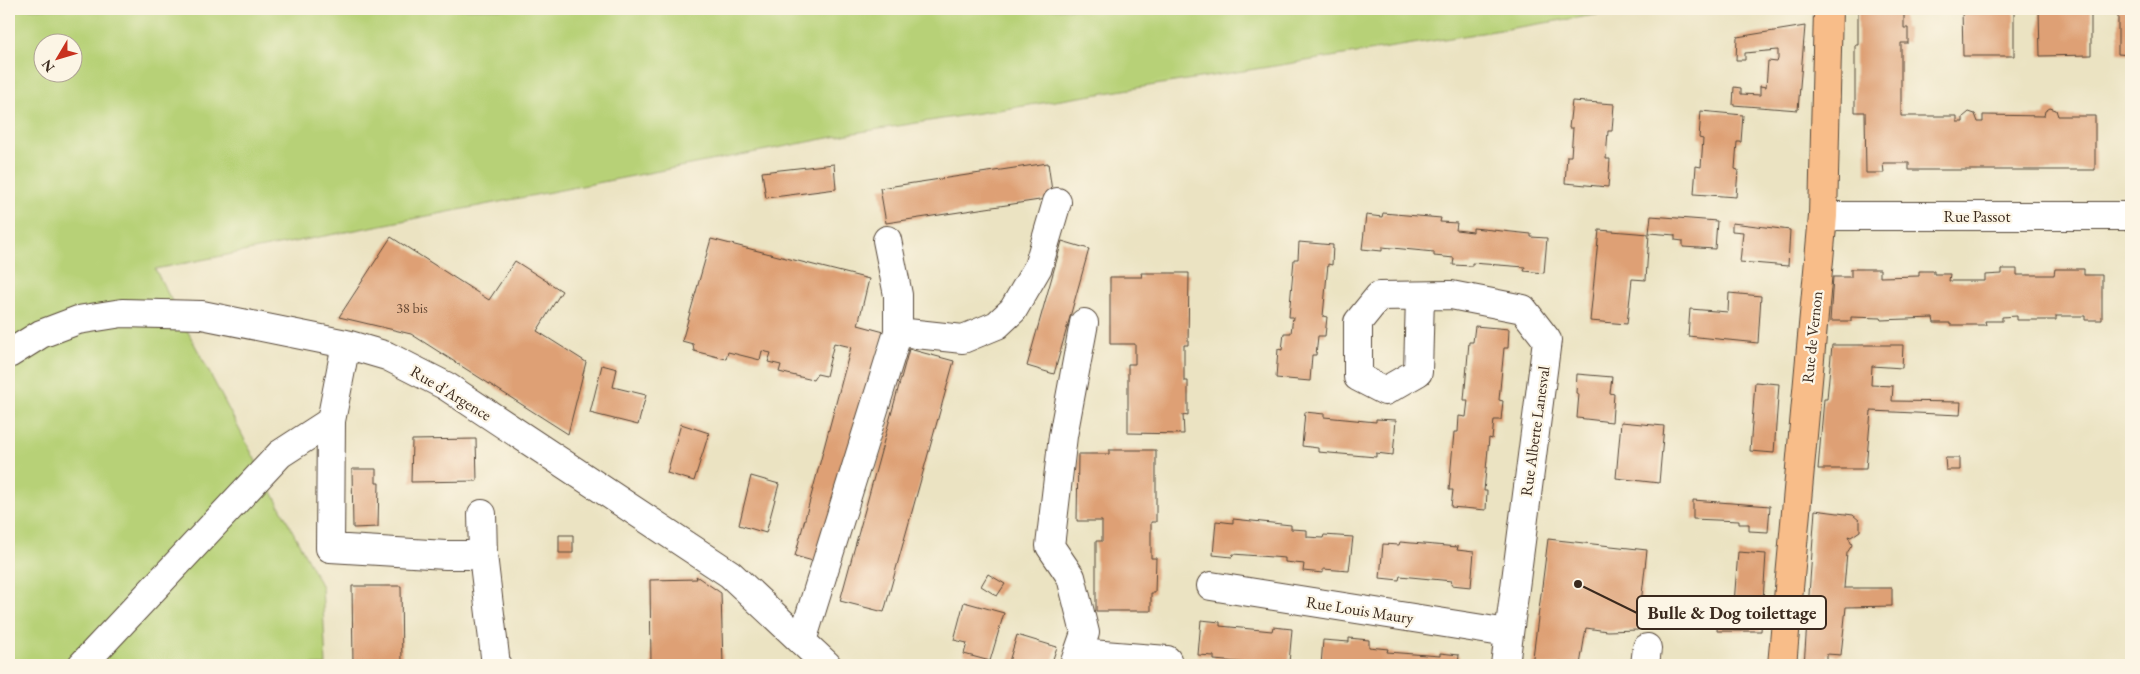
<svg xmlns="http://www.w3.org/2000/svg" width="2140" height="674" font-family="'EB Garamond',serif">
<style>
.green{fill:#b7d177;stroke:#797e4a;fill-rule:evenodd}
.building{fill:#dea075}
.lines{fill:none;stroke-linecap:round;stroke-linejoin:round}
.minor-casing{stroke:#554637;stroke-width:30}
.major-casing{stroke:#554637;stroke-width:30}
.minor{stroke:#fff;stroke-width:28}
.major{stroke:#f8bd89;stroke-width:28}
.labels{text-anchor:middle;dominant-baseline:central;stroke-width:4.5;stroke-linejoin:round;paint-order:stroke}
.number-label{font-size:14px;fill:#644834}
.street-label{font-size:16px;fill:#3b2a1e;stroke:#fcf5e5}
.leader{fill:none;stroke:#3b2a1e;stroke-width:2}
.callout-dot{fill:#3b2a1e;stroke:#fcf5e5;stroke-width:2}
.callout{fill:#fcf5e5;stroke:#3b2a1e;stroke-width:2}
.callout-label{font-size:18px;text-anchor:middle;font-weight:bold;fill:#3b2a1e}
</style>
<rect width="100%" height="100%" fill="#fcf5e5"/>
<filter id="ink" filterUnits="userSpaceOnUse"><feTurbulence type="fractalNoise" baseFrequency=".02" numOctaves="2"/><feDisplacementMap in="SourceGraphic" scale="10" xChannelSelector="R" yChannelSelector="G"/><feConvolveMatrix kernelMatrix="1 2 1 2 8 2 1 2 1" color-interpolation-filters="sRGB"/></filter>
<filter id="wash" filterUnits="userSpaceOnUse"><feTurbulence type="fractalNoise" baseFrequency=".0096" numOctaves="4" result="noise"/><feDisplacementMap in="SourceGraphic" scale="20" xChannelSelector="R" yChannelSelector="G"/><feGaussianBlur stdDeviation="1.12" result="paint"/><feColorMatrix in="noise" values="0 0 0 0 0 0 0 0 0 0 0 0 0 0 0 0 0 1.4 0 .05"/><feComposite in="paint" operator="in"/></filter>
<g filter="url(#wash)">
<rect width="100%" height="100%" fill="#ebe3c2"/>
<path class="green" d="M9,9H1626V10L854,133L155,269L322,587L326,665H9ZM42,42H72V72H42Z"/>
<g id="blocks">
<path class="building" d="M1858,9H1904V28H1908V43H1901V116H1957V122H1963V117L1969,112L1975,114L1978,122H1983V115L2044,116L2045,111L2050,108L2056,110L2058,116H2095V170H1909V163H1883L1884,173H1866L1865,112H1855V45H1858Z
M1962,9H2014V56H1963Z
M2039,9H2091V55L2040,56Z
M2118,9H2131V55L2118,54Z
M1805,26L1798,110L1733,105L1734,87L1741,88V94L1760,95V86L1766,87L1768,61L1777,62L1778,59V50L1745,53V60H1736L1737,37Z
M1572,101L1614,104L1612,131H1608L1606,159H1610L1608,187L1565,183L1567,156H1571L1573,128H1569Z
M1701,111L1743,115L1741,142H1737L1735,169L1738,170L1736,197L1694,194L1696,166L1701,167L1703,139L1699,138Z
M1048,163L1053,198L886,223L880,188Z
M834,164L836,189L766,198L762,172Z
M1383,213L1441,218L1440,222L1457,223L1456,230L1473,232V228L1531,234V237L1547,238L1544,273L1524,271L1525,267L1472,263V266L1453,265L1454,258L1434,256V252L1382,247V251L1362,249L1366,215L1382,217Z
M1651,216L1717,221L1715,249L1683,247V241L1675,240V235L1649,233Z
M1732,223L1790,230L1788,266L1740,262L1743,232L1732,231Z
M1599,230L1649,234L1646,280L1632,279L1627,324L1590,321Z
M391,237L489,300L515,261L562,291L537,331L586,362L568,434L411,334L339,317Z
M711,239L869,279L858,325L884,332L820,563L795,556L851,347L834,343L826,376L817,374L813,380L779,372L781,365L768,362L771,353L762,351L760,360L728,352L726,359L694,351L693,344L682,341Z
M1062,241L1089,249L1054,374L1027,366Z
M1299,242L1333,245L1332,265L1328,264L1323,316L1327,317L1325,336H1318L1316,355H1312L1310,381L1276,378L1278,349L1282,350L1284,333H1291L1293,317H1289L1294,259H1298Z
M1851,269H1880V277L1919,276V271H1934V274H1950L1949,281H1985V275L2002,274V269H2017V275H2054L2055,269H2084V275H2102V320H2085V316H2056V320H2017V316L2002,317V321H1985L1986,325H1950V323H1934L1933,318L1881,320L1880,318L1851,317V321H1830L1833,277H1851Z
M1141,273H1189L1188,345H1184V381H1188V416L1183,415L1184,434L1128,433V364H1135V344H1110V277H1142Z
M1729,293L1761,296L1758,343L1688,336L1690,309L1728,312Z
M1475,326L1509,329L1508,348H1504L1499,400L1503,401L1501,420H1494L1492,439L1489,438L1484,491H1487L1486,510L1451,507L1453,490H1449L1454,432H1458L1459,416L1466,417L1468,400H1464L1469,342H1473Z
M1832,345H1903L1902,368L1872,366L1871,385L1893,386L1892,401L1961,402L1960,415L1871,411L1866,469H1818L1824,399H1827Z
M909,349L954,361L884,612L840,601Z
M602,365L617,369L613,387L646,395L638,425L590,413Z
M1577,374L1612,377L1610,393L1614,394L1612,422L1577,418L1579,394L1576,393Z
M1755,382L1779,384L1774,453L1750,451Z
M1305,412L1324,414V417L1376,422V419L1396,420L1393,455L1376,453V457L1318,452V448L1302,446Z
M1621,422L1664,426L1659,483L1616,478Z
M681,424L709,433L694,481L667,473Z
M476,439L477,481L411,482L412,440Z
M1109,450H1156V522H1151V558H1156L1155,593H1151V611H1096V541H1102V521H1077L1078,454H1109Z
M1945,458H1960V470H1946Z
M352,469H376V483H379L378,527L353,528Z
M751,476L779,484L766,533L739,525Z
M1693,500L1770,506L1768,532L1749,531V524H1739V521L1693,519Z
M1815,510L1853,515L1860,521V531L1851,537L1848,536L1852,545L1847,553L1844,588H1892V606L1846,607L1841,655L1827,654V665H1804Z
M1233,519L1291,525V529L1307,530V537L1323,538L1324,535L1353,537L1349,571L1323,569V573L1303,571L1304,564L1285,562V558L1233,554L1232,557L1213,555L1216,521L1233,523Z
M559,535H573V553H559Z
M1548,539L1647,550L1638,630L1607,631L1586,628L1580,665H1532Z
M1400,542L1458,547L1457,550L1474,552L1471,587L1451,585L1452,581L1400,576L1399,580L1380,578L1383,544L1399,545Z
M1738,552L1766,554L1761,631H1717L1718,616H1733Z
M988,574L1005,584L997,596L981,586Z
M696,576L721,593L723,665H651L650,580L697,579Z
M352,586H401L402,665H353Z
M964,602L1004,613L990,661L964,654L967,643L954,640Z
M1201,620L1220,622V626L1272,631L1273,627L1292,629L1289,663L1272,662V665L1214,660V656L1198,655Z
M1017,635L1057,647L1051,665H1008Z
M1349,638L1369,640V647L1388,649L1387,652L1440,656V653L1459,655L1458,665H1321L1323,640L1349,642Z"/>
</g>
</g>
<g filter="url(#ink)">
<use href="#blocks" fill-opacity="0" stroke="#554637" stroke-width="1"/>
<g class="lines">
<g class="minor-casing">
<path id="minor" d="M1823,216H2131
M1420,296L1418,372L1385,391L1358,377V322L1379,296L1451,295L1523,309L1547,340L1505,665
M898,332L963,339L997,325L1013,310L1038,267L1057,202
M346,344L331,421L330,548L446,555H483L482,514
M9,354L41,334L78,320L122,313L202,315L346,344L387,356L446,386L730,574L827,665
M483,555L496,665
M1211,586L1508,633
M802,641L898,332V295L887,240
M1078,653L1085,633L1071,577L1050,546L1063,436L1084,323
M82,665L280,454L331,421
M1074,665L1078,653L1167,660
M1645,665L1647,648"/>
</g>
<g class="major-casing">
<path id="major" d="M1782,665L1823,216L1828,9"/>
</g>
<use href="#minor" class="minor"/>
<use href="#major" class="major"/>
</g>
</g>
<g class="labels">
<g class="number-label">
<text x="412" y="308">38 bis</text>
</g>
<g class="street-label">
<text x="1977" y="216">Rue Passot</text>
<text transform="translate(1812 337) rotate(-84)">Rue de Vernon</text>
<text transform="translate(451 393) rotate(31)">Rue d'Argence</text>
<text transform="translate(1535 431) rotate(-82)">Rue Alberte Lanesval</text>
<text transform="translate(1360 610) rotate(9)">Rue Louis Maury</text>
</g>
</g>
<path class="leader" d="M1578 584L1637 613"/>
<circle class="callout-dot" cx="1578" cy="584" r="5"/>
<rect class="callout" x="1637" y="596" width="189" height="33" rx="5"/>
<g class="callout-label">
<text x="1732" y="619">Bulle &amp; Dog toilettage</text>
</g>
<rect width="2140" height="674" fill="none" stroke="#fcf5e5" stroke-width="30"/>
<g transform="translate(58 58) rotate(232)"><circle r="24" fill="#fcf5e5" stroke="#afa495"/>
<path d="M0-4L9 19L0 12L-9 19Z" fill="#c8321e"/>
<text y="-8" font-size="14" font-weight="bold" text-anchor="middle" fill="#3b2a1e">N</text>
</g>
</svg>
